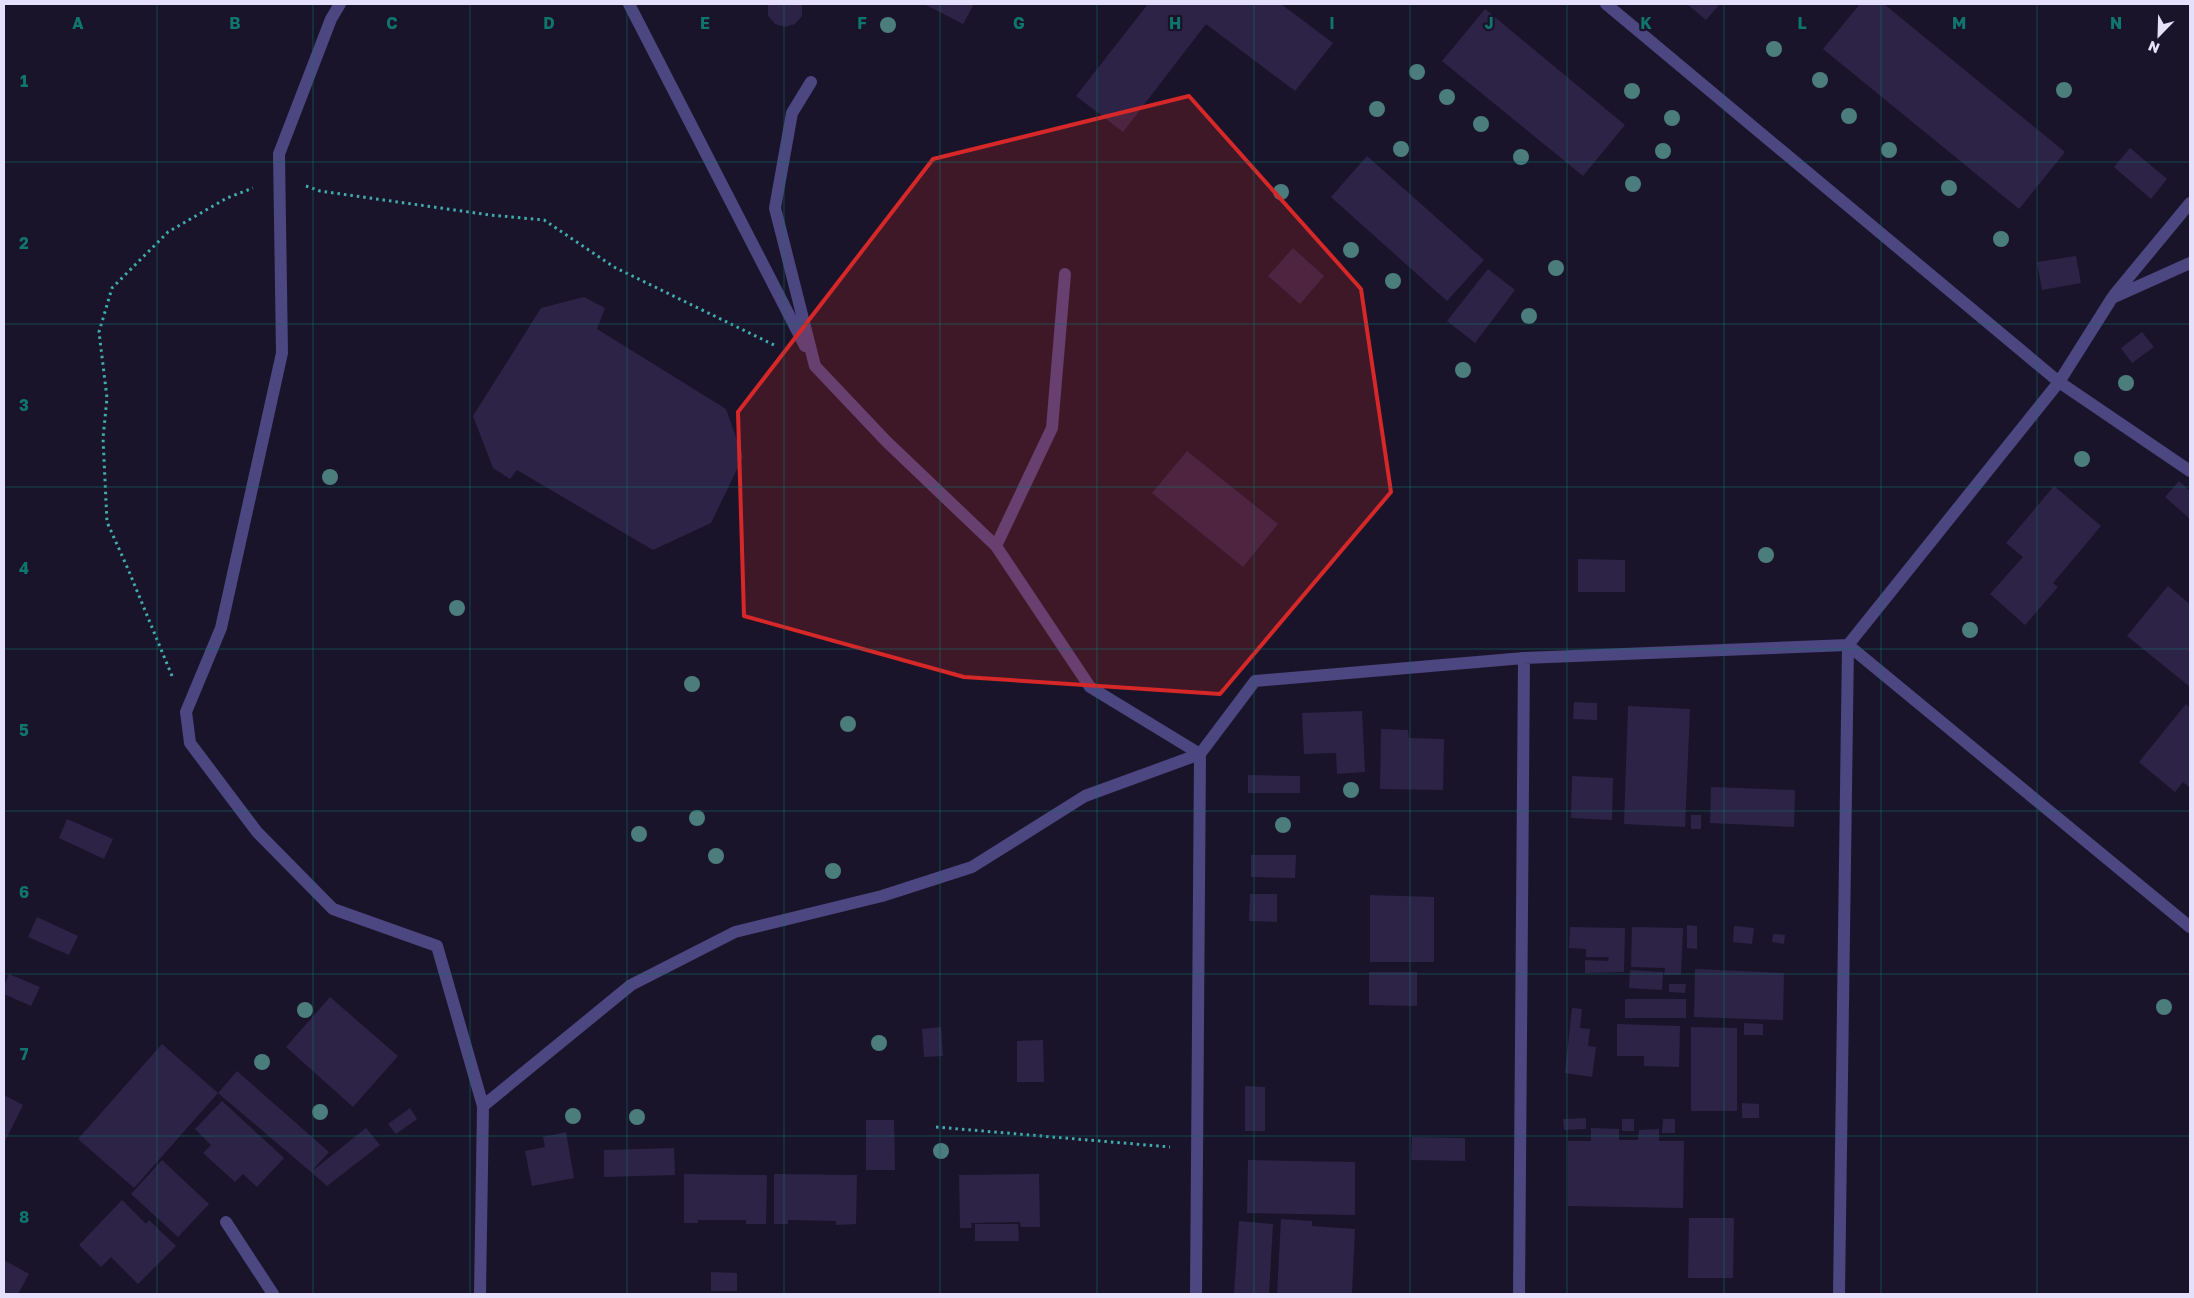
<svg xmlns="http://www.w3.org/2000/svg" width="2194" height="1298" font-family="'Golos Text',sans-serif">
<style>
.building{fill:#2d2347}
.lines{fill:none;stroke-linecap:round;stroke-linejoin:round}
.path{stroke:#41acae;stroke-width:3;stroke-dasharray:2.5 4;stroke-linecap:butt}
.minor{stroke:#4c4681;stroke-width:12}
.tree{fill:#4b7d7d}
.marked{fill:#d62828;fill-opacity:0.2;stroke:#d62828;stroke-width:4;stroke-linejoin:round}
.grid{fill:none;stroke:#0f766e;stroke-width:1;stroke-opacity:0.55}
.grid-label{font-size:16px;text-anchor:middle;font-weight:bold;fill:#0f766e;stroke:#191429;stroke-width:4.5;stroke-linejoin:round;paint-order:stroke}
</style>
<rect width="100%" height="100%" fill="#191429"/>
<path class="building" d="M768,4H802V16L795,24L785,27L775,24L768,16Z
M924,4H974L963,24Z
M1148,4H1281L1333,43L1295,91L1206,24L1123,132L1076,96Z
M1687,4H1720L1706,20Z
M1860,4H1884L2065,152L2019,209L1823,49Z
M1485,9L1625,125L1583,176L1442,61Z
M2130,148L2167,179L2151,199L2114,167Z
M1367,156L1484,260L1447,301L1331,197Z
M1293,248L1324,276L1300,304L1268,276Z
M2076,256L2081,283L2042,290L2037,262Z
M1488,269L1515,290L1475,343L1447,321Z
M584,297L605,308L597,329L726,409L743,457L711,523L653,550L517,470L510,479L493,468L473,416L541,308Z
M2142,332L2154,347L2132,363L2121,348Z
M1187,451L1278,524L1243,567L1152,493Z
M2179,481L2190,491V519L2165,497Z
M2054,486L2101,526L2053,583L2058,587L2025,625L1990,594L2023,557L2006,543Z
M1578,559L1625,560V592H1578Z
M2168,586L2190,604V687L2127,636Z
M1574,702L1597,703V720L1573,719Z
M2186,704L2190,708V788L2183,782L2175,792L2139,762Z
M1628,706L1690,709L1685,827L1624,824Z
M1362,711L1365,772L1337,774L1336,753L1304,754L1302,713Z
M1381,729L1408,730L1409,738L1444,739L1443,790L1380,789Z
M1248,775L1300,776V793H1248Z
M1572,776L1613,778L1612,820L1571,818Z
M1711,787L1795,790L1794,827L1710,823Z
M1691,815H1701V829H1691Z
M67,819L113,839L104,859L59,838Z
M1251,855H1296L1295,878L1251,877Z
M1250,894H1277V922L1249,921Z
M1370,895L1434,897V962H1370Z
M37,917L78,936L69,955L28,937Z
M1687,925L1697,926V949L1687,948Z
M1734,926L1754,928L1752,944L1733,942Z
M1570,927L1625,928L1624,972L1585,973V960L1608,961L1609,957H1586V949L1569,948Z
M1632,927L1683,928L1681,975H1664L1665,968L1631,967Z
M1773,934L1785,935L1784,944L1772,942Z
M1695,969L1784,973L1783,1020L1694,1017Z
M1630,970L1663,972L1662,990L1629,988Z
M1369,972H1417V1006L1369,1005Z
M9,974L40,987L31,1006L4,994V986Z
M1669,984H1686L1685,993L1669,992Z
M330,997L398,1056L353,1107L286,1047Z
M1625,999H1686V1018H1625Z
M1572,1008L1582,1009L1580,1028L1590,1029L1588,1046L1596,1047L1592,1077L1565,1073Z
M1744,1023L1763,1024V1035H1744Z
M1617,1024L1680,1026L1679,1067L1644,1066V1056H1617Z
M941,1027L943,1056L924,1057L922,1029Z
M1691,1027L1737,1028V1111H1691Z
M1043,1040L1044,1082H1017V1041Z
M162,1044L218,1093L134,1188L78,1139Z
M237,1071L329,1152L311,1172L366,1128L380,1145L327,1186L311,1172L218,1093Z
M1245,1086L1265,1087V1131H1245Z
M4,1095L23,1105L5,1141L4,1140Z
M222,1101L284,1158L257,1187L243,1174L235,1182L203,1153L211,1145L195,1129Z
M1742,1103L1759,1104V1118H1742Z
M410,1108L417,1119L396,1134L388,1124Z
M1586,1118V1129L1564,1130L1563,1119Z
M1622,1119H1634V1131H1622Z
M1663,1119H1675V1133H1662Z
M866,1120H894L895,1170H866Z
M1591,1128L1619,1129V1140H1638L1639,1130L1659,1129V1141H1684L1683,1208L1568,1206V1141H1591Z
M566,1132L574,1178L532,1186L525,1151L545,1147L543,1137Z
M1412,1137L1465,1138V1161L1411,1160Z
M674,1148L675,1175L604,1177V1150Z
M162,1160L209,1204L178,1237L131,1194Z
M1248,1160L1355,1162V1215L1247,1213Z
M684,1174L767,1175L766,1224H746V1220H698V1223H684Z
M774,1174L857,1175L856,1224L836,1225V1221L788,1220V1224H774Z
M1039,1174L1040,1227H1021L1020,1222L971,1223L972,1228H960L959,1175Z
M122,1200L146,1224L149,1220L176,1246L138,1284L111,1257L101,1267L79,1245Z
M1689,1218H1734L1733,1278H1688Z
M1281,1219L1312,1221V1226L1355,1229L1352,1294H1277Z
M1239,1221L1273,1224L1269,1294H1234Z
M975,1224H1018L1019,1241H975Z
M4,1260L29,1274L18,1294H4Z
M711,1272L737,1273V1291H711Z"/>
<g class="lines">
<path class="path" d="M306,186L320,191L490,215L544,220L614,267L774,345
M172,676L128,569L107,522L103,438L107,398L99,332L112,288L168,232L227,198L253,188
M936,1127L1170,1147"/>
<path class="minor" d="M340,4L331,19L279,154L282,353L221,628L186,712L190,743L257,832L333,909L437,946L483,1106L480,1294
M629,4L805,346
M1606,4L2059,382L2190,471
M811,82L792,113L775,208L815,366L886,441L996,546
M1065,274L1052,428L996,546L1090,687L1200,754L1196,1294
M2114,295L2190,203
M483,1106L631,985L735,932L882,896L972,867L1085,796L1200,754L1255,681L1524,658L1848,645L2190,927
M226,1222L273,1294
M1519,1294L1524,658
M1839,1294L1848,645L2059,382L2112,298L2190,263"/>
</g>
<g class="tree">
<circle cx="888" cy="25" r="8"/>
<circle cx="1774" cy="49" r="8"/>
<circle cx="1417" cy="72" r="8"/>
<circle cx="1820" cy="80" r="8"/>
<circle cx="2064" cy="90" r="8"/>
<circle cx="1632" cy="91" r="8"/>
<circle cx="1447" cy="97" r="8"/>
<circle cx="1377" cy="109" r="8"/>
<circle cx="1849" cy="116" r="8"/>
<circle cx="1672" cy="118" r="8"/>
<circle cx="1481" cy="124" r="8"/>
<circle cx="1401" cy="149" r="8"/>
<circle cx="1889" cy="150" r="8"/>
<circle cx="1663" cy="151" r="8"/>
<circle cx="1521" cy="157" r="8"/>
<circle cx="1633" cy="184" r="8"/>
<circle cx="1949" cy="188" r="8"/>
<circle cx="1281" cy="192" r="8"/>
<circle cx="2001" cy="239" r="8"/>
<circle cx="1351" cy="250" r="8"/>
<circle cx="1556" cy="268" r="8"/>
<circle cx="1393" cy="281" r="8"/>
<circle cx="1529" cy="316" r="8"/>
<circle cx="1463" cy="370" r="8"/>
<circle cx="2126" cy="383" r="8"/>
<circle cx="2082" cy="459" r="8"/>
<circle cx="330" cy="477" r="8"/>
<circle cx="1766" cy="555" r="8"/>
<circle cx="457" cy="608" r="8"/>
<circle cx="1970" cy="630" r="8"/>
<circle cx="692" cy="684" r="8"/>
<circle cx="848" cy="724" r="8"/>
<circle cx="1351" cy="790" r="8"/>
<circle cx="697" cy="818" r="8"/>
<circle cx="1283" cy="825" r="8"/>
<circle cx="639" cy="834" r="8"/>
<circle cx="716" cy="856" r="8"/>
<circle cx="833" cy="871" r="8"/>
<circle cx="2164" cy="1007" r="8"/>
<circle cx="305" cy="1010" r="8"/>
<circle cx="879" cy="1043" r="8"/>
<circle cx="262" cy="1062" r="8"/>
<circle cx="320" cy="1112" r="8"/>
<circle cx="573" cy="1116" r="8"/>
<circle cx="637" cy="1117" r="8"/>
<circle cx="941" cy="1151" r="8"/>
</g>
<path class="marked" d="M1189,96L1361,289L1391,492L1220,694L964,677L744,616L738,412L933,159Z"/>
<path class="grid" d="M157,4V1294M313,4V1294M470,4V1294M627,4V1294M784,4V1294M940,4V1294M1097,4V1294M1254,4V1294M1410,4V1294M1567,4V1294M1724,4V1294M1881,4V1294M2037,4V1294M4,162H2190M4,324H2190M4,487H2190M4,649H2190M4,811H2190M4,974H2190M4,1136H2190"/>
<g class="grid-label">
<text x="78" y="29">A</text>
<text x="235" y="29">B</text>
<text x="392" y="29">C</text>
<text x="549" y="29">D</text>
<text x="705" y="29">E</text>
<text x="862" y="29">F</text>
<text x="1019" y="29">G</text>
<text x="1175" y="29">H</text>
<text x="1332" y="29">I</text>
<text x="1489" y="29">J</text>
<text x="1646" y="29">K</text>
<text x="1802" y="29">L</text>
<text x="1959" y="29">M</text>
<text x="2116" y="29">N</text>
<text x="24" y="87">1</text>
<text x="24" y="249">2</text>
<text x="24" y="411">3</text>
<text x="24" y="574">4</text>
<text x="24" y="736">5</text>
<text x="24" y="898">6</text>
<text x="24" y="1060">7</text>
<text x="24" y="1223">8</text>
</g>
<rect width="2194" height="1298" fill="none" stroke="#e5e0fb" stroke-width="10"/>
<g transform="translate(2159 35) rotate(203)" stroke="#191429" stroke-width="4" paint-order="stroke">
<path d="M0-4L9 19L0 12L-9 19Z" fill="#e5e0fb"/>
<text y="-8" font-size="14" font-weight="bold" text-anchor="middle" fill="#e5e0fb">N</text>
</g>
</svg>
